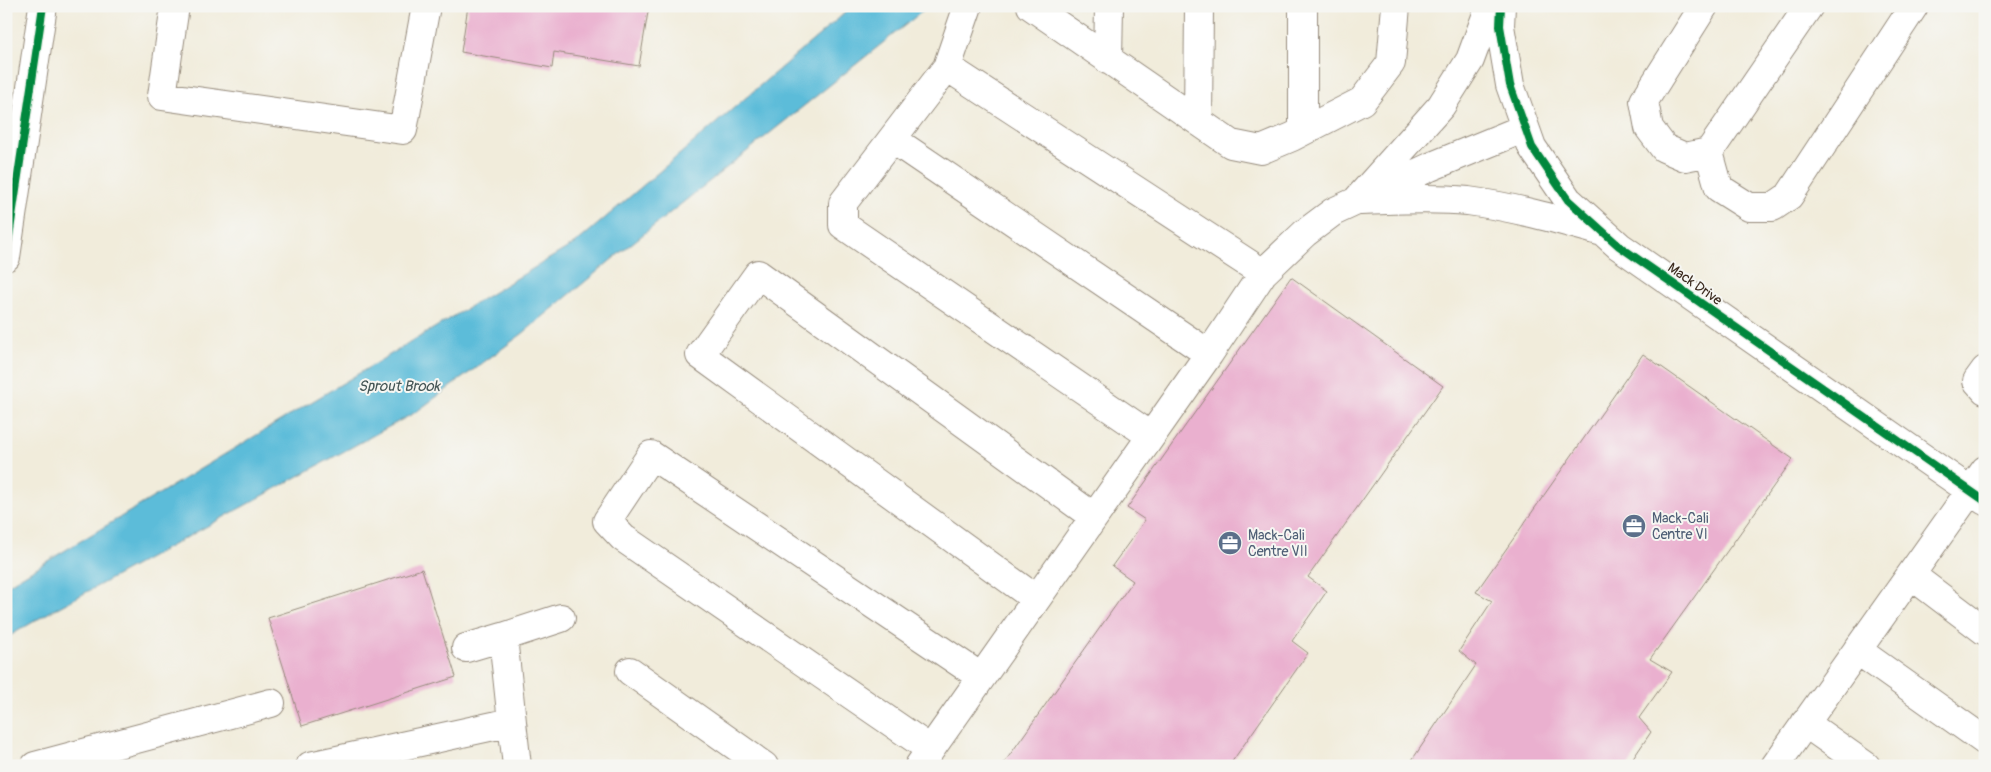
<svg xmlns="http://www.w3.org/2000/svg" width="1991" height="772" font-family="Pangolin,sans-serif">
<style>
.water{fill:#5bbcd9;stroke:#4b737c}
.building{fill:#eab0cf}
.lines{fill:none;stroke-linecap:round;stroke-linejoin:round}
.minor-casing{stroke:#968b7c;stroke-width:30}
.minor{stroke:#fff;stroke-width:28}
.cycleway-casing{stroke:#f6f6f2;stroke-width:11}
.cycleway{stroke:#00873e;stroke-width:8}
.labels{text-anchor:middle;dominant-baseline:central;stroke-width:4;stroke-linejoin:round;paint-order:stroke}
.street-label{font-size:14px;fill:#3b2a1e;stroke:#f6f6f2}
.service-label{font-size:14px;fill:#4e5e75;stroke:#f6f6f2;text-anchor:start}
.water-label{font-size:15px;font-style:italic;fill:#455656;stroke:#f6f6f2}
</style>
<rect width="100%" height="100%" fill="#f6f6f2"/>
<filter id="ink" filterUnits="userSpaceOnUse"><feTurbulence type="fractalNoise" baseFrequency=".02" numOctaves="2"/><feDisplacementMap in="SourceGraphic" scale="10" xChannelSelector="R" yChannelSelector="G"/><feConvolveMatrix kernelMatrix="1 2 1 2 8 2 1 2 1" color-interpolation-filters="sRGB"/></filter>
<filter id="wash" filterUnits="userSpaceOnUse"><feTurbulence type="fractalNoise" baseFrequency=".0096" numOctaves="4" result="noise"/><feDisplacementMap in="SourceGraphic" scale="20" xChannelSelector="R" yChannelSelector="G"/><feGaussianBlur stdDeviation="1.12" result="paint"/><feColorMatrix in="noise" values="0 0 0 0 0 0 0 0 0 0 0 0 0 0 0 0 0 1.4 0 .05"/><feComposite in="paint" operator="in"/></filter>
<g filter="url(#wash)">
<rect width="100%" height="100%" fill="#f1ecdb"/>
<path class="water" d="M853,6H929L616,256L522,334L416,412L50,612L6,638V586L577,242Z"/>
<g id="blocks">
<path class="building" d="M339,6H371L370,12Z
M468,6H649L639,66L554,52L552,68L461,52Z
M1291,277L1443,386L1308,577L1327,591L1292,641L1308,653L1229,766H1002L1133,581L1112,566L1145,520L1127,508Z
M1643,354L1793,459L1650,659L1672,672L1639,718L1651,732L1628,766H1408L1476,665L1459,651L1492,601L1476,592Z
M422,569L456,677L302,726L268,618Z"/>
</g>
</g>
<g filter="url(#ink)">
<use href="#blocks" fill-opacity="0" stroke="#968b7c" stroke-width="1"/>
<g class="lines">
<g class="minor-casing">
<path id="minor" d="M175,6L162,96L403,130L426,6
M968,6L947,67L843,203V225L1151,436
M1031,6L1231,144L1261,150L1292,137L1362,101L1391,63L1396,6
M1490,6L1470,60L1441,106L1356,201C1393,200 1431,197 1468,201C1513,207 1556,219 1599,231
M1501,6L1500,26L1510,85L1532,147L1568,200L1619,246L1985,501
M1704,6L1644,101L1649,128L1664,148L1685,157L1709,152
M1809,6L1709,152L1719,188L1749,207H1773L1789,196L1914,6
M1108,60L1109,6
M947,67L1263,273
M1198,121L1199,6
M1303,131V6
M892,139L1209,354
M6,257L43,6
M1985,370L1977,381L1985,390
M1911,575L1985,631
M1036,599L700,355L758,274L1094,517
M503,637L561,618
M466,648L503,637L512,722
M1857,650L1985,741
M630,671L764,766
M1805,723L1866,766
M930,749L623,538L607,521L651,455L981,677
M35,766L271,703
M310,766L512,722L517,766
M919,766L1209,354L1263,273L1305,233L1333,212L1430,167L1525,128
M1775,766L1985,470"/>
</g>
<use href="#minor" class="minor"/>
<g class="cycleway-casing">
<path id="cycleway" d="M1501,6L1500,26L1510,85L1532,147L1568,200L1619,246L1985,501
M6,257L43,6"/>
</g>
<use href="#cycleway" class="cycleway"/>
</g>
</g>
<defs>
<g id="office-disc" transform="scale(1.25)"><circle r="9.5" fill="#5c6f8a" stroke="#f6f6f2"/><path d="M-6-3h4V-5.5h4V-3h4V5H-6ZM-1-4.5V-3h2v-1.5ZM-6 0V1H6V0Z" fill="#fff"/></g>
</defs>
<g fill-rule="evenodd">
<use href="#office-disc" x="1634" y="526"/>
<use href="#office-disc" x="1230" y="543"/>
</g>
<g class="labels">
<g class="street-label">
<text transform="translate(1695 284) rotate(35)">Mack Drive</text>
</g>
<g class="service-label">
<text x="1652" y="518">Mack-Cali<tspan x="1652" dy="16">Centre VI</tspan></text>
<text x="1248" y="535">Mack-Cali<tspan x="1248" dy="16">Centre VII</tspan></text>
</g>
<g class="water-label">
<text x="399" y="386">Sprout Brook</text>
</g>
</g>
<rect width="1991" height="772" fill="none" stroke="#f6f6f2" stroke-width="25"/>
</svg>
